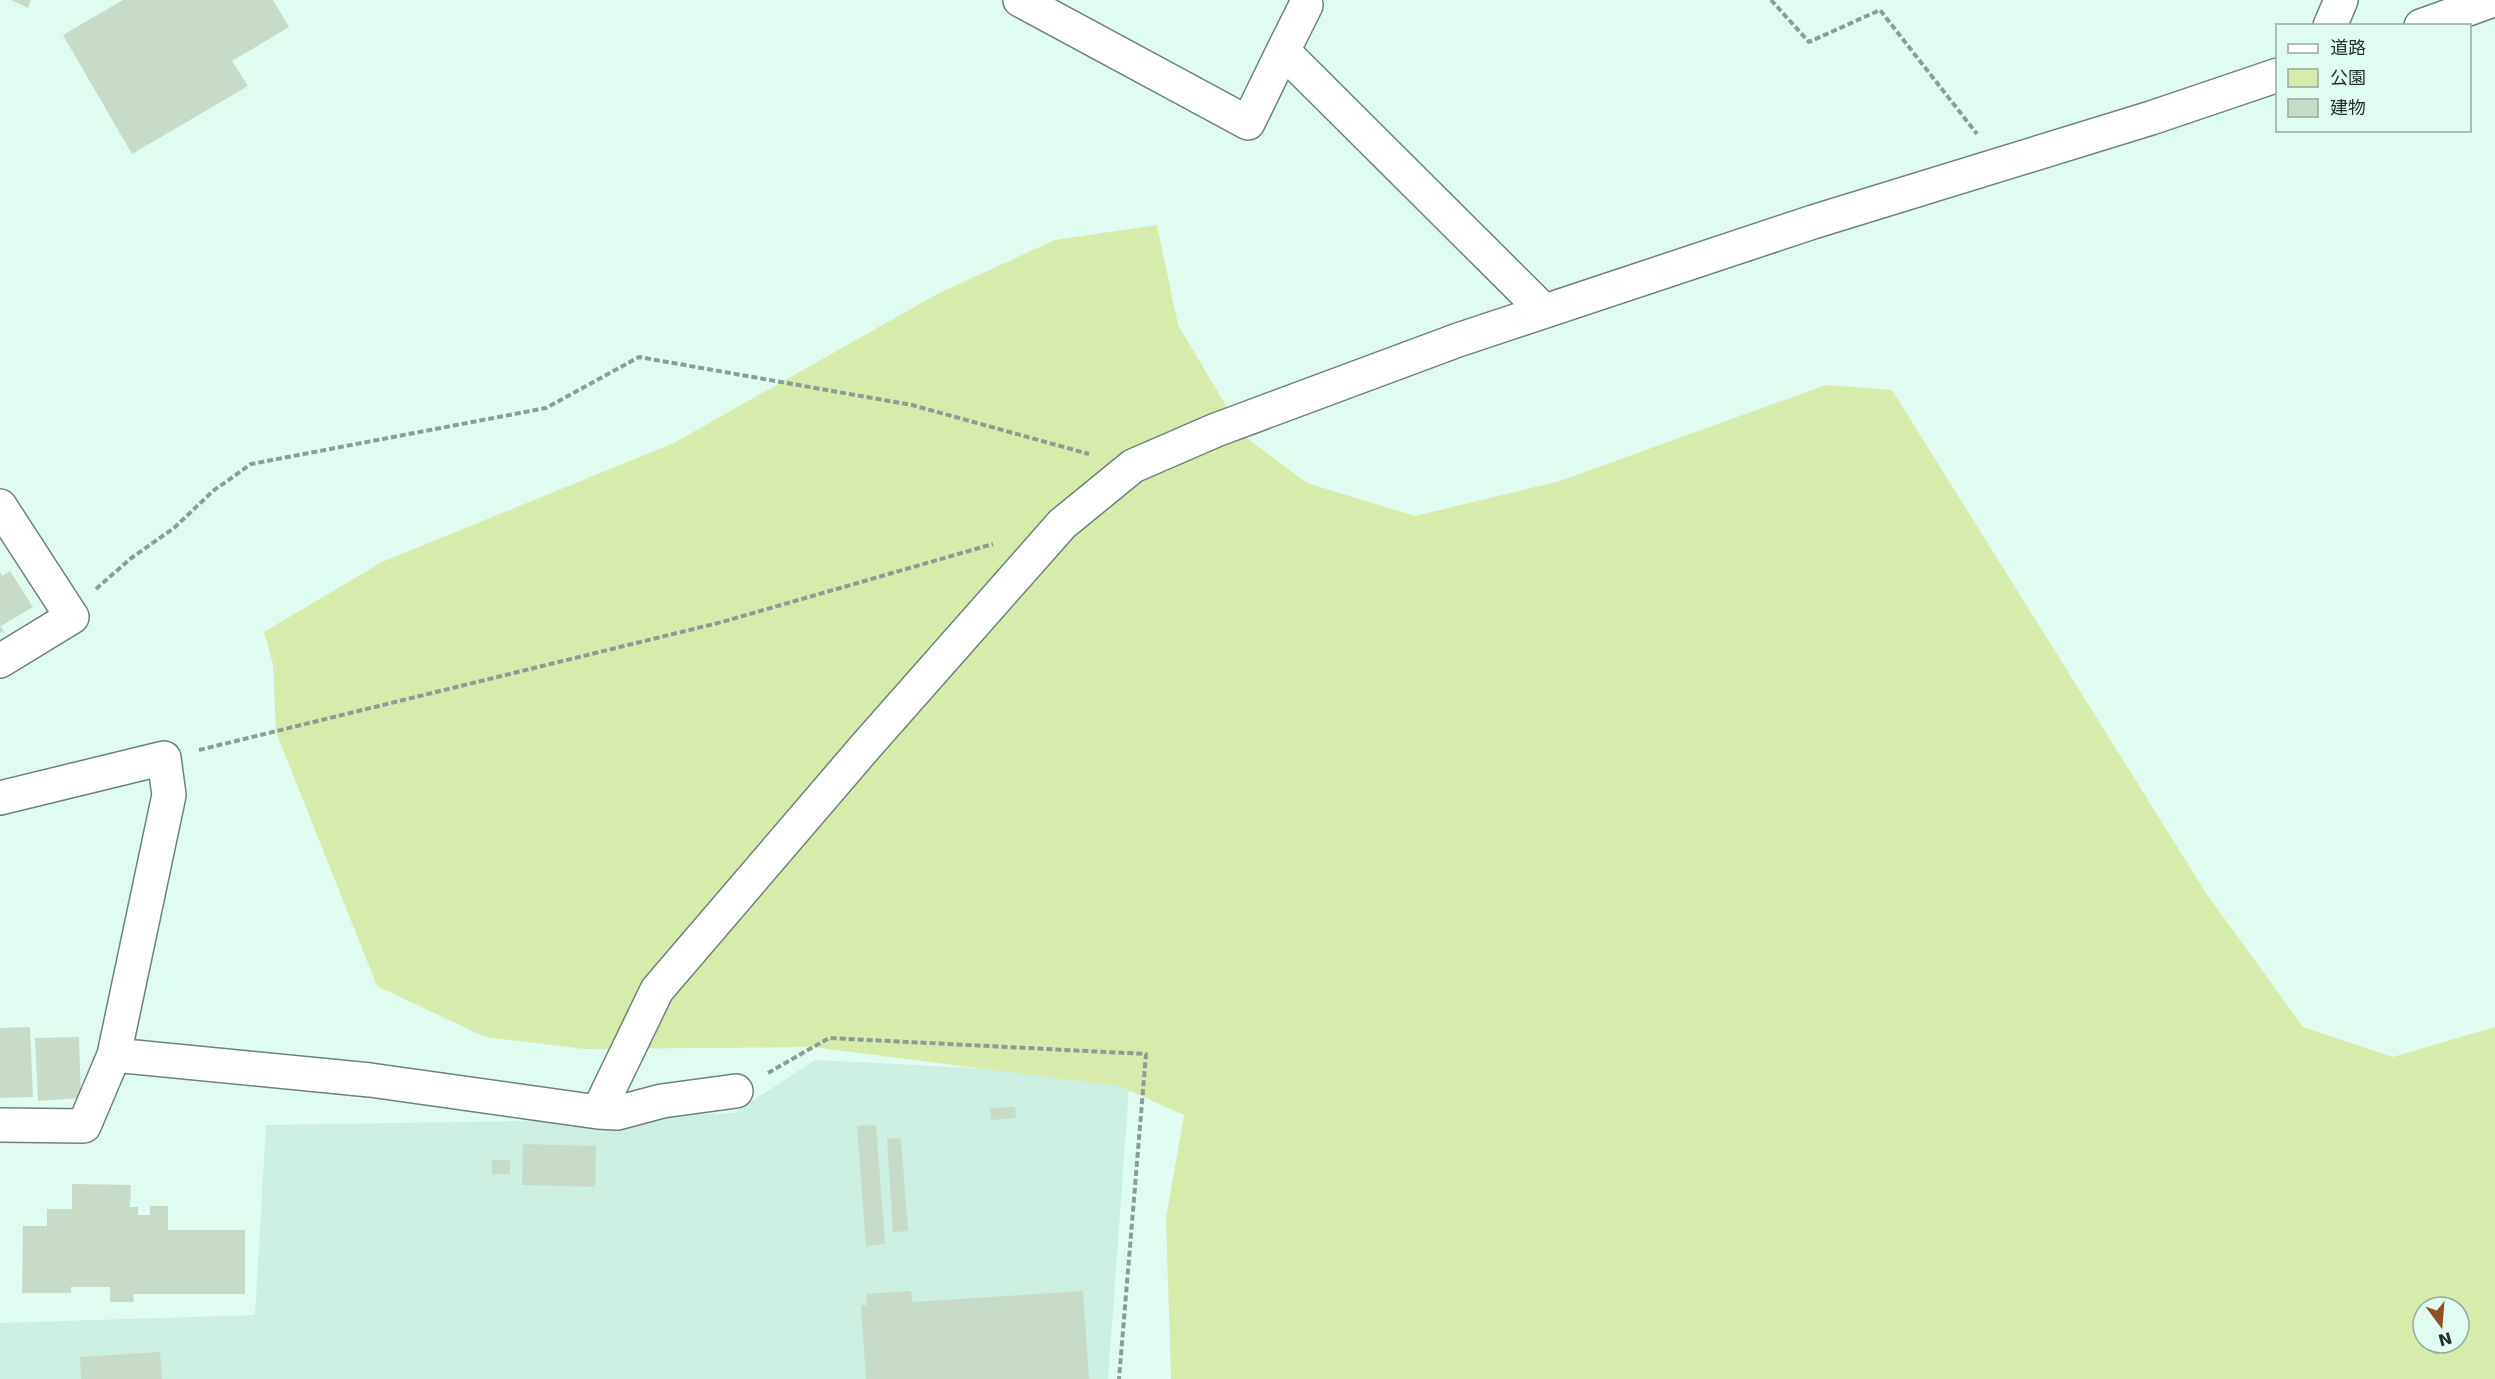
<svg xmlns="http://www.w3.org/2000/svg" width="2495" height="1379" font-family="'DejaVu Sans','Noto Sans JP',sans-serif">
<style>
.built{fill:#ccefe1}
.green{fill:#d7ecab;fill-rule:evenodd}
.building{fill:#c8dbc9}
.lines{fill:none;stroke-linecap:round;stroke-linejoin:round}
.minor-casing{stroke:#6b837a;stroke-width:36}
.path{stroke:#8b9e96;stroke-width:4;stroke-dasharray:6 3;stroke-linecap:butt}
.minor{stroke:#fff;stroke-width:33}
</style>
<rect width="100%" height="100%" fill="#e0fbf0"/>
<path class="built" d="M815,1060L1130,1076L1108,1379H0V1323L255,1315L266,1125L523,1121L734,1113Z"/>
<path class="green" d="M1157,225L1178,325L1244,436L1307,483L1415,516L1560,481L1826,385L1892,390L2206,893L2303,1027L2393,1057L2495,1027V1379H1171L1166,1218L1184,1115L1119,1086L812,1047L585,1049L485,1037L377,986L276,732L273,664L264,632L382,562L674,443L939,293L1055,240ZM2423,1307H2459V1343H2423Z"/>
<path class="building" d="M11,0H31L28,8Z
M123,0H273L289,27L232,61L248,86L132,154L63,35Z
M10,571L33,607L1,626L4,631L0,633V572L2,576Z
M30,1027L33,1097L0,1098V1028Z
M79,1037L81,1098L38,1101L35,1038Z
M1015,1107L1016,1118L991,1120L990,1108Z
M876,1125L885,1244L866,1246L857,1126Z
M901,1138L908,1231L893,1232L887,1139Z
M523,1144L596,1146L595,1187L522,1185Z
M492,1160H510V1174H492Z
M72,1184L131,1185L130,1207H138V1215H150V1206H168V1230H245V1294H133L134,1302H110V1287H71V1293H22L23,1226H47V1209H72Z
M911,1291L912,1302L1083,1291L1089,1379H866L861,1305H867L866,1294Z
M160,1352L162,1379H81L80,1357Z"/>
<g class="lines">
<g class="minor-casing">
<path id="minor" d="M1020,0L1248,123L1283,51
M1306,5L1283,51L1544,311
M2330,26L2341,0
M2421,26L2493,0
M0,506L72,617L0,661
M0,798L164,758L169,795L114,1055L84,1126L0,1125
M114,1055L370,1080L598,1112L657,990L866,746L1062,524L1133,466L1216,430L1458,340L1813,222L2151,118L2278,75
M598,1112L617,1113L662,1101L736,1091"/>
</g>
<path class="path" d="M1771,0L1809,42L1880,10L1977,134
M96,589L130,559L174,528L213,491L251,464L546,408L639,357L912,405L1089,454
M199,750L722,622L993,544
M768,1073L829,1038L1146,1054L1119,1379"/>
<use href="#minor" class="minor"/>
</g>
<rect x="2276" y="24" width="195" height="108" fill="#e0fbf0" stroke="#96aaa2" stroke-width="1.5"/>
<rect x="2288" y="44" width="30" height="9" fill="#ffffff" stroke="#96aaa2" stroke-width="1.5"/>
<text x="2330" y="54" font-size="18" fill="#26302c">道路</text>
<rect x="2288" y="69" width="30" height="18" fill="#d7ecab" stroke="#96aaa2" stroke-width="1.5"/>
<text x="2330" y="84" font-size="18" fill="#26302c">公園</text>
<rect x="2288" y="99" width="30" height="18" fill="#c8dbc9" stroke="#96aaa2" stroke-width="1.5"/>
<text x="2330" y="114" font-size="18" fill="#26302c">建物</text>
<g transform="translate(2441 1325) rotate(164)"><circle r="28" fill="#e0fbf0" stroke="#96aaa2" stroke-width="1.5"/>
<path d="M0-4.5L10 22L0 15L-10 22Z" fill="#934f23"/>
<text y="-9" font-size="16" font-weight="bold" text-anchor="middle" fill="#26302c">N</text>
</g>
</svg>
